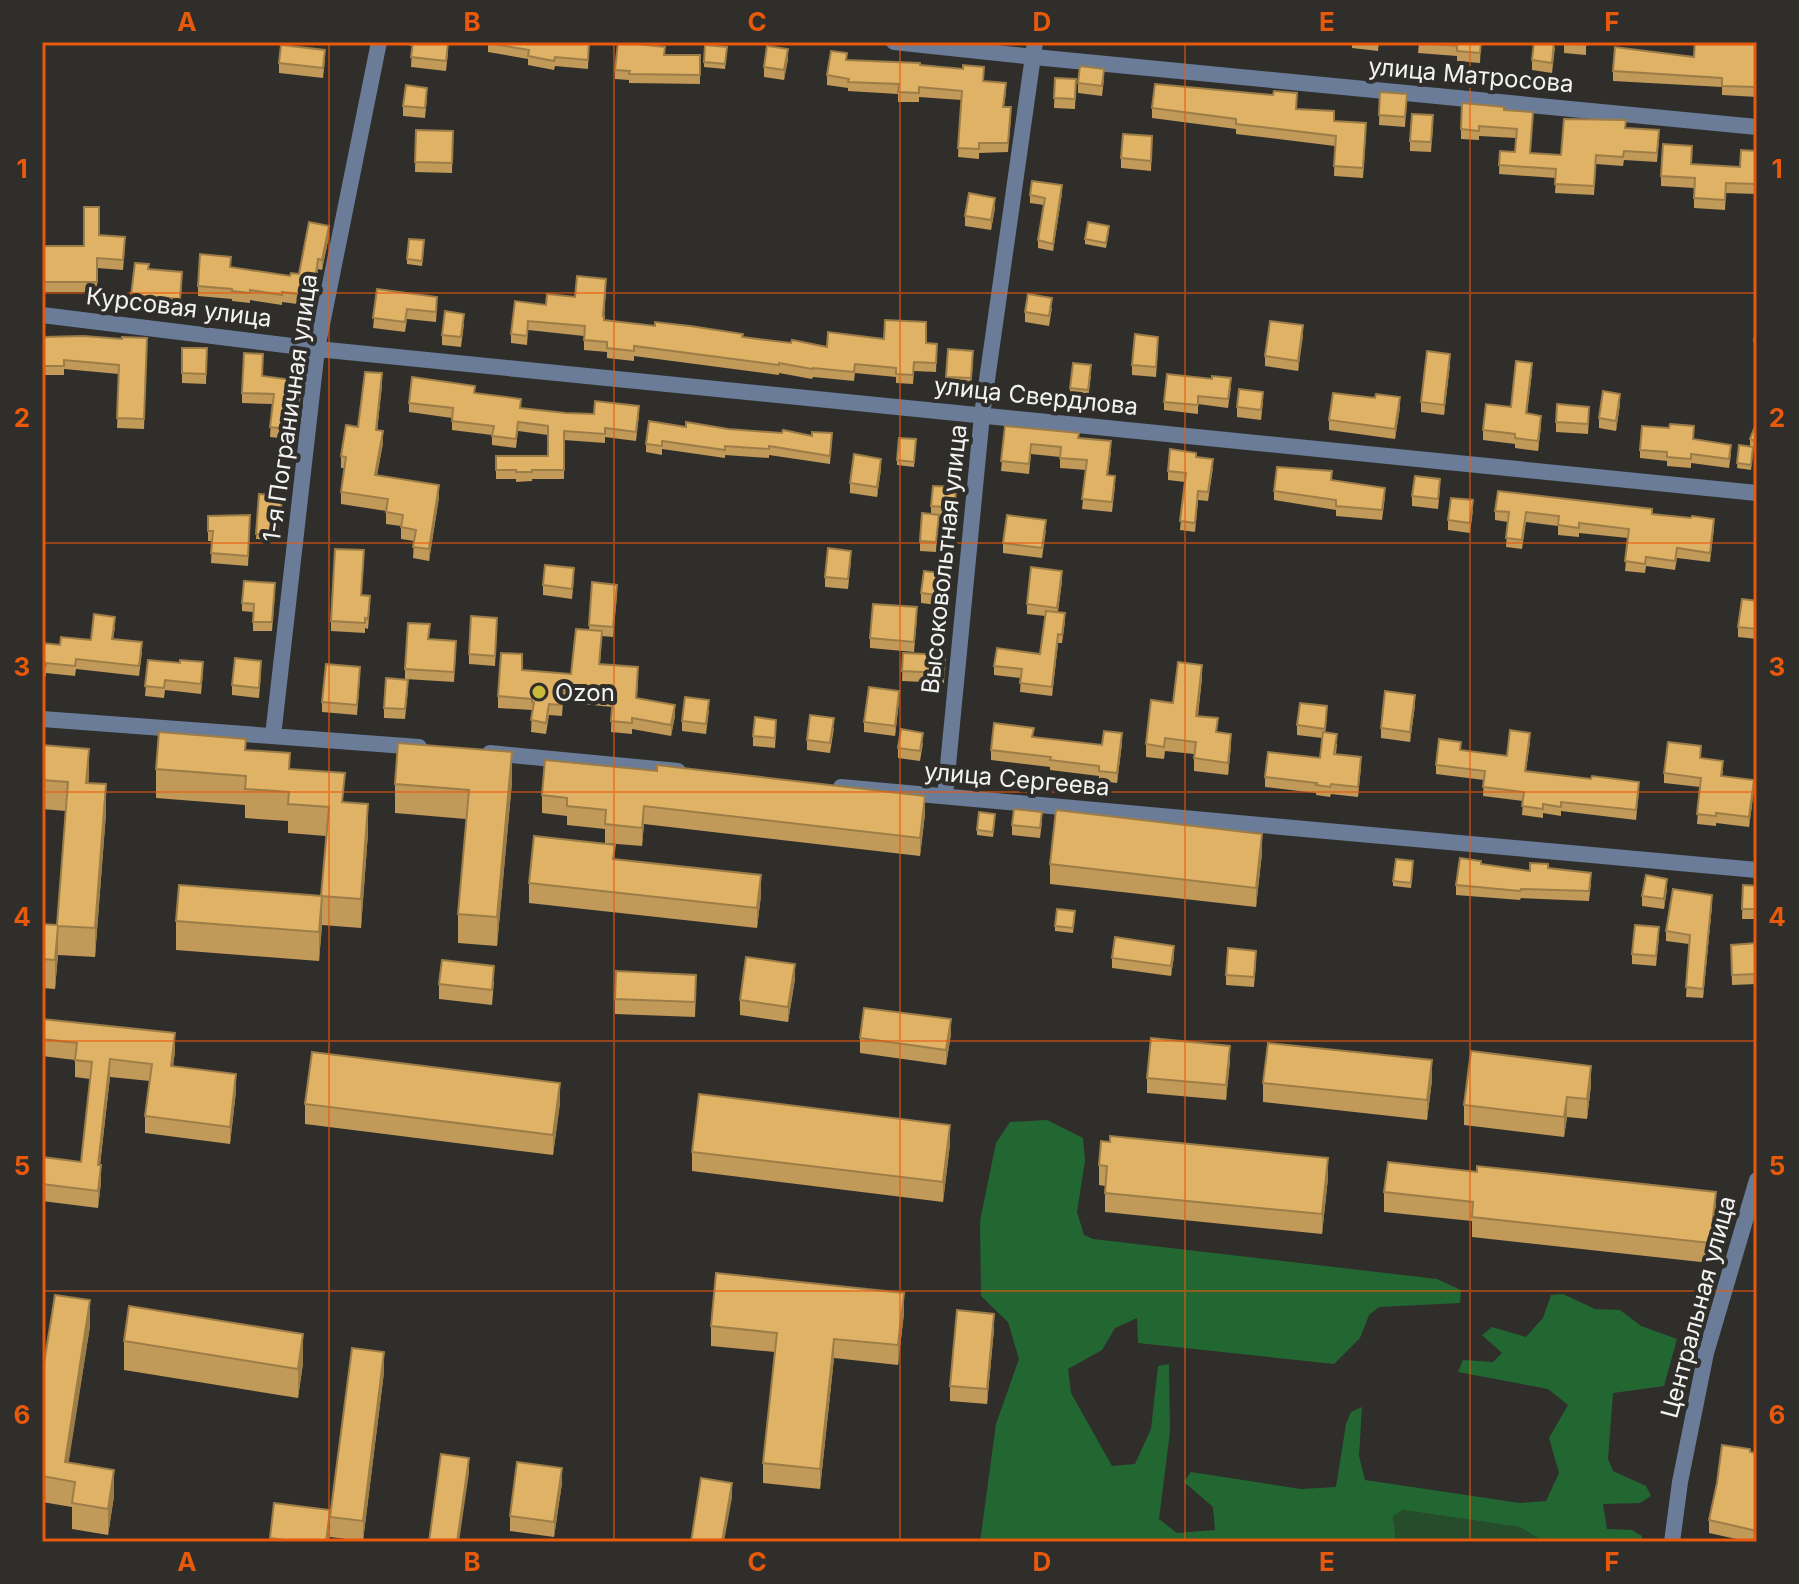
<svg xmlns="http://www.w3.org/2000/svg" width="1799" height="1584" font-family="Inter,sans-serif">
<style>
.green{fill:#254d2c}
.forest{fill:#226732}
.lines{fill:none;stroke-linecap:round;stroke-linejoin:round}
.minor{stroke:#6a7c98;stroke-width:16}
.wall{fill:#c19958}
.shaded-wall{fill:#9d7d47}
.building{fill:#e0b266;stroke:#9d7d47;stroke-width:2}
.grid{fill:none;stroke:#e8590c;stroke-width:2;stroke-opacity:0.55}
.poi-dot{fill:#caba3a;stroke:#2f2e2b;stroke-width:3}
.labels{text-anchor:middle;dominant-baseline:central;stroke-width:8;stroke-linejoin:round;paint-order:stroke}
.street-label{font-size:24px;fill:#f3f3f1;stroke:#2f2e2b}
.poi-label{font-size:24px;fill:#f3f3f1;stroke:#2f2e2b;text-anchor:start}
.neatline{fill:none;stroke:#e8590c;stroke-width:3}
.grid-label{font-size:26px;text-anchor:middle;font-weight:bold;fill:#e8590c}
</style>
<rect width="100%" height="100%" fill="#2f2e2b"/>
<path class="green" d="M1403,1510L1520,1527L1544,1542H1396L1393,1516Z"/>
<path class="forest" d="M1047,1120L1083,1138L1085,1161L1077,1212L1084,1235L1093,1239L1437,1279L1461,1290L1460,1303L1379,1307L1369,1315L1360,1338L1334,1364L1138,1343L1137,1318L1115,1328L1102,1350L1068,1369L1071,1393L1112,1466L1135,1464L1151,1429L1158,1366L1169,1364L1170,1432L1159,1519L1177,1533L1215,1530L1213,1507L1184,1482L1191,1472L1301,1489L1336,1487L1346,1424L1351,1412L1362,1407L1359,1456L1365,1480L1520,1503L1546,1501L1559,1473L1549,1438L1568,1405L1548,1389L1458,1372L1463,1360L1493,1362L1502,1353L1482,1335L1492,1327L1526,1337L1543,1318L1551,1295L1563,1294L1595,1309L1620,1310L1641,1326L1677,1339L1664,1386L1613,1393L1608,1459L1613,1471L1646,1486L1651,1496L1640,1503L1603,1504L1607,1529L1632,1530L1642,1536V1542H1544L1520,1527L1403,1510L1393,1516L1396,1542H980L996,1424L1019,1359L1008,1322L981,1296L980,1221L996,1143L1010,1122Z"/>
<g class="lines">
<path class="minor" d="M894,42L1034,57L1757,127
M42,315L317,349L1757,493
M42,719L419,747
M273,736L317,349L379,42
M490,753L678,771
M841,787L1757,870
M945,796L982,415L1035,42
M1672,1542L1680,1482L1706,1353L1757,1180"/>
</g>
<path class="wall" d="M410,42H439L448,53L446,71L411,67L412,46H410Z
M488,42H589L588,69L555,66L554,70L528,65V59L488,52Z
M1352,42H1379L1378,51L1352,48Z
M1419,42H1481L1480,63L1457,61V56L1418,53Z
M1564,42H1586V55L1564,53Z
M1757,42V97L1722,95V87L1613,81V71L1694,57Z
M705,45L727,47L725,69L704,67Z
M1555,47L1552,73L1532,70V60Z
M665,55H700V84L629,83V80L615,79V70Z
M788,59L784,80L764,77V67Z
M325,60L323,78L279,73V63Z
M847,60L920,65L984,81L1006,92L1004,107L1011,117L1008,152L979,153V159L958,157L961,100L919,97V102H898V94L848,91V88L827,85V75Z
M1055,78L1076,79L1075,109L1054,108Z
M1104,79L1102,96L1078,93V83Z
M1380,92L1407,94L1405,127L1379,125Z
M427,98L425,118L403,116V106Z
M1152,108L1297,109L1334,121L1366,133L1363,178L1334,176L1335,146L1236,134V129L1152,118Z
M1504,110L1531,153L1561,155L1626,128L1659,139L1657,162L1624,160L1623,166L1596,164L1594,195L1555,193L1556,178L1499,174L1500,151L1515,152L1516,138L1479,136V140L1461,139V129Z
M1433,125L1431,152L1410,151V141Z
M416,130L453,131L452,173L415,172Z
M1152,146L1151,171L1121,168V158Z
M1757,151V194L1726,193L1725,210L1694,208V188L1661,186V176L1692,164L1740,167Z
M1062,193L1053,251L1038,248V240L1044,205L1030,203V195Z
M995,208L991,230L965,226V216Z
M1109,231L1106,248L1085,244V239Z
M99,235L125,247L123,270L97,268V292H42V246H84Z
M329,236L322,270L318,269L313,306L282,302V305L250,300V303L232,301V299L198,296V286L231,267L290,276L299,274Z
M424,240L422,266L407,264V259Z
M149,269L182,282L180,309L131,305V295Z
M606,288L604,320L827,347L937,344L936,372L914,371L913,384L896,383V377L855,373L854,381L813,377L812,379L779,373V375L634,356V361L607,358V352L584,350V336L528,330L527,345L511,343V334L546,305Z
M377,289L437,307L436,322L407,319L405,332L373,328Z
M1052,308L1049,326L1025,322V312Z
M1757,321V351L1754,350V341Z
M464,324L461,347L442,345V335Z
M1303,335L1298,371L1265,366V356Z
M42,337L122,339L147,338L144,429L117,428L119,374L64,369V375H42Z
M1158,347L1156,377L1132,375V365Z
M182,348H207L206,384L182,383Z
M973,361L971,388L946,387V377Z
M1450,364L1444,415L1421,412V402Z
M1532,373L1527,414L1541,426L1538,451L1515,448V444L1483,440V430L1511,407Z
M1091,375L1088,400L1070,398V388Z
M262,376L301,391L296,440L270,437L272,404L242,403V393Z
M382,385L377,430L383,443L377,475L439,497L429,561L413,558L414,541L401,539V526L386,524V511L341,504V492L345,468H341V456Z
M1231,387L1228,408L1198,404V414L1164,410V402Z
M475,393L521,408L566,413L639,415L636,441L605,437V443L564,440V479H532V481L516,482V479H496V456H548V435L518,431L516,448L492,445V435L452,430V418L409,412V403Z
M1375,398L1400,407L1395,439L1329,430V420Z
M1263,402L1261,420L1237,417V407Z
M1620,404L1616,431L1599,428V418Z
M1589,417L1588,434L1556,432V422Z
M1757,421V452L1753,450L1751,470L1737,468L1739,445L1750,446V439Z
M1005,426L1079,438L1111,451L1108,475L1115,486L1112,512L1082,509L1086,470L1060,468V457L1031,454L1029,474L1001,471Z
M686,427L812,436L832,433L830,464L769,455V458L725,455V458L662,449V455L646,452V444Z
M916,439L914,467L897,465V460Z
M1694,440L1731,454L1729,468L1691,463V468L1667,466V461L1640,458V450Z
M966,453L963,472L948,469V464Z
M1196,457L1213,468L1208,501L1198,500L1195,532L1180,530L1185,482L1168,480V471Z
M881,469L877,497L850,493V483Z
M1332,480L1385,497L1382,520L1336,516V510L1274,500V491Z
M1440,489L1438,509L1412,506V496Z
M259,494L282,496L281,515H279L278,540L256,539Z
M956,497L955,518L939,516L936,552L920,551V541L931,514V506Z
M1473,510L1470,533L1448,530V520Z
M1495,511L1652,514L1714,528L1710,562L1677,558L1675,570L1646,566L1645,573L1625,571L1628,538L1579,533V537L1558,535V526L1526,522L1522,549L1506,547L1508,522L1495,520Z
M208,516L250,525L248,566L211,563L212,541H208Z
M1046,530L1042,558L1003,553V543Z
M364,560L361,595L370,606L368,629L365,628V633L331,631V621Z
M851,561L848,589L825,587V577Z
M574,578L572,599L543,595V585Z
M1062,581L1058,612L1065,622L1062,643H1058L1052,696L1020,692L1021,678L994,675V666L1040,654L1045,616L1027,614V604Z
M592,582L617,595L613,637L602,636L600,664L638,678L637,698L675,716L671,736L632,729V734L611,732L612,707L563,702L562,716L549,715L546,734L531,732L532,710L498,708V696L522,670L571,674L589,630Z
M947,584L945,606L921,603V593Z
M275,592L272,631H253V612L242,611V603Z
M1757,601V639L1738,637V627Z
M917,617L914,652L870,648V638Z
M115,627L113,639L142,652L139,676L76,669L75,676L46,673V676H42V643L60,645L91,640Z
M497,628L495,666L469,664V654Z
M429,639L456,651L454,682L405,679V669Z
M903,653L945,655L944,683L902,681Z
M148,660L203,672L201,694L165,690L164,698L145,696Z
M261,671L259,698L232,695V685Z
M360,677L357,715L322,712V702Z
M1202,678L1198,716L1218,732L1231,746L1228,775L1194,771V754L1165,751L1164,759L1146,757V744L1173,703Z
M408,690L405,719L384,718V708Z
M899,701L895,736L864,732V722Z
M1415,705L1410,742L1381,738V728Z
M709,710L706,734L682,731V721Z
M1327,716L1325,732L1337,744L1336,754L1361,767L1358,797L1331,794L1330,797L1316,795V793L1265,787V777L1320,758L1322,738L1297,735V725Z
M834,728L830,753L807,750V740Z
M776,730L775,748L753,746V736Z
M1034,737L1102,745L1122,743L1117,783L1099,781V776L1050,770V767L991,760V750Z
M1530,742L1526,771L1639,791L1636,820L1561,811V816L1543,813V818L1522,815L1523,801L1483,796L1484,780L1436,774V765L1461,751L1507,756Z
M923,743L920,761L898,758V748Z
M42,745L89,783L106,813L95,957L58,955L55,989L42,988V924L57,925L66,811L42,809Z
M246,750L290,769L345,802L368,833L361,928L322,925L319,961L176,950V921L321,896L326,836L288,833V821L245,818V805L156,798V769Z
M1701,758L1723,771L1722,776L1754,790L1749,827L1716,823V826L1697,824L1700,787L1664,783V773Z
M512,782L497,946L458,943V914L466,819L395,813V784Z
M542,795L925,814L920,856L644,824L642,846L605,843V829L567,825V816L542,813Z
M995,819L993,837L977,835V830Z
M1042,822L1040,838L1012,835V825Z
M1262,853L1256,907L1050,884V864Z
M615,859L761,895L757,928L529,903V883Z
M1481,864L1530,871L1548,868L1591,883L1589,901L1521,898L1520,900L1456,895V885Z
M1413,866L1411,888L1393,886V881Z
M1743,885L1757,886V919H1742Z
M1667,889L1664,909L1642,906V896Z
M1712,905L1703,998L1686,997L1689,944L1666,941V931Z
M1075,916L1073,933L1055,931V926Z
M1659,937L1656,966L1632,964V954Z
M1757,943V984L1732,985L1731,945Z
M1174,956L1171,976L1112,968V958Z
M1256,961L1254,987L1226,985V975Z
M795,979L788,1022L740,1015V1000Z
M494,981L492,1005L439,999V984Z
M696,990L695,1017L615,1014V999Z
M42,1019L175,1051L173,1066L236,1091L230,1144L145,1133V1116L150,1081L110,1077L100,1165L101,1182L98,1208L42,1201V1157L81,1162L90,1079L75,1077V1060L42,1056Z
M951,1034L946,1065L860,1053V1038Z
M1230,1061L1226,1100L1147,1093V1078Z
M1432,1080L1427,1120L1263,1102V1083Z
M1591,1085L1587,1119L1567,1117L1564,1137L1464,1125V1105Z
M560,1103L553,1155L305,1124V1104Z
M950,1144L943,1202L692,1171V1152Z
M1099,1165L1328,1178L1322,1234L1105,1212V1186L1099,1185Z
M1384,1192L1716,1212L1710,1263L1472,1237V1221L1384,1212Z
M904,1313L898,1365L834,1358L820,1489L763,1483V1463L775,1352L711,1346V1326Z
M90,1326L68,1463L114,1496L108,1535L72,1529V1507L42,1502V1376Z
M994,1329L987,1404L950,1401V1386Z
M124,1341L303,1363L298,1398L124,1370Z
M384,1372L363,1541L330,1537V1517Z
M1750,1452L1757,1453V1542H1750L1709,1533V1520Z
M562,1483L554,1537L510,1531V1516Z
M330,1529L329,1542H270V1538Z"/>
<path class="shaded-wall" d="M788,49V59L784,80V70Z
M1062,185V193L1053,251V244Z
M995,198V208L991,230V220Z
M329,226V236L322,270V260Z
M318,259V269L313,306V296Z
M1303,325V335L1298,371V361Z
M1450,354V364L1444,415V405Z
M382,373V385L376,442V430Z
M301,381V391L296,440V430Z
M1620,394V404L1616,431V421Z
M1400,397V407L1395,439V429Z
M1541,416V426L1538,451V441Z
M383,431V443L375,487V475Z
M881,459V469L877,497V487Z
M439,485V497L429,561V549Z
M1062,571V581L1057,618V608Z
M1058,634V643L1052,696V687Z
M1202,665V678L1196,728V716Z
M899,691V701L895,736V726Z
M1415,695V705L1410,742V732Z
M675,705V716L671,736V725Z
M1122,733V743L1117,783V773Z
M1231,734V746L1228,775V763Z
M89,749V778L86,812V783Z
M512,752V782L497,946V917Z
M1754,780V790L1749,827V817Z
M106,784V813L95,957V928Z
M925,796V814L920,856V838Z
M368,804V833L361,928V899Z
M644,806V824L642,846V828Z
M1262,834V853L1256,907V888Z
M761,875V895L757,928V908Z
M1667,879V889L1664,909V899Z
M1712,895V905L1703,998V989Z
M322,896V925L319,961V932Z
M58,926V955L55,989V960Z
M1174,946V956L1171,976V966Z
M795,964V979L788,1022V1007Z
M951,1019V1034L946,1065V1050Z
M175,1033V1051L171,1083V1066Z
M1230,1046V1061L1226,1100V1085Z
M110,1059V1077L98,1182V1165Z
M1432,1060V1080L1427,1120V1100Z
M1591,1066V1085L1587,1119V1099Z
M236,1074V1091L230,1144V1127Z
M560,1083V1103L553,1155V1135Z
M1567,1097V1117L1564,1137V1117Z
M950,1125V1144L943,1202V1182Z
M1328,1158V1178L1322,1234V1214Z
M101,1165V1182L98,1208V1191Z
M1716,1192V1212L1710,1263V1243Z
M904,1293V1313L898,1365V1345Z
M90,1300V1326L66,1480L65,1462Z
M994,1314V1329L987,1404V1389Z
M303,1334V1363L298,1398V1369Z
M834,1339V1358L820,1489V1469Z
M384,1352V1372L363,1541V1521Z
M469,1458V1473L459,1542H457Z
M562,1468V1483L554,1537V1522Z
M114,1470V1496L108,1535V1509Z
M732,1483V1498L724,1542H722Z
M330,1510L329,1542H326Z"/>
<path class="building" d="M413,42L448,43L446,61L411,57Z
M488,42H589L588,60L555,57L554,61L528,56L529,50L488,43Z
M618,42L665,47L664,55H700V75L629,74L630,71L615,70Z
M1419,42H1481L1480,53L1457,51V46L1418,43Z
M1534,42H1554L1552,63L1532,60Z
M1564,42H1586V45L1564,43Z
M1695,42H1757V87L1722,86V78L1613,71L1615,47L1694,57Z
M281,45L325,50L323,68L279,63Z
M705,45L727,47L725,64L704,62Z
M767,46L788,49L784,70L764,67Z
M831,51L847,53L846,60L920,63V65L963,69V65L984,67L983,81L1006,83L1003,107H1011L1008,143H979V149L958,148L962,91L919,87V93L898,92L899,84L848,82L849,79L827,75Z
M1080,66L1104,69L1102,86L1078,83Z
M1055,78L1076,79L1075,99L1054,98Z
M1155,84L1273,95L1274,91L1297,93L1296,109L1334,111V121L1366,123L1363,168L1334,166L1336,136L1236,124V119L1152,108Z
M406,85L427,88L425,108L403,106Z
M1380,92L1407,94L1405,117L1379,115Z
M1462,103L1504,107V110L1533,112L1530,153L1561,155L1564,119L1626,120L1625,128L1659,130L1657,153L1624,151L1623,157L1596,155L1594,186L1555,184L1556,169L1499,165L1500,151L1515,152L1517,129L1479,126V131L1461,129Z
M1412,114L1433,115L1431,142L1410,141Z
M416,130L453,131L452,163L415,162Z
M1123,134L1152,136L1151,161L1121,158Z
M1663,144L1692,146L1691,164L1740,167L1741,150L1757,151V184L1726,183L1725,200L1694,198L1695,178L1661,176Z
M1032,181L1062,185L1053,244L1038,240L1045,198L1030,195Z
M969,193L995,198L991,220L965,216Z
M84,207H99V235L125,237L123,260L97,258V282H42V246H84Z
M309,222L329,226L322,260L318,259L313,296L282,292V295L250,290V293L232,291V289L198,286L200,254L231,257L230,267L290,276L291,273L299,274Z
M1088,222L1109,226L1106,243L1085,239Z
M409,239L424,240L422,261L407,259Z
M135,263L149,264L148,269L182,272L180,299L131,295Z
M577,276L606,279L603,316H604V320L655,326V322L690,326L743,334L742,337L791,343L792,340L827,347L828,332L884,339L885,320L926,322V343L937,344L936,363L914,362L913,375L896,374V368L855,364L854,372L813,368L812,369L779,363V365L634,346V351L607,348V342L584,340L585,326L528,321L527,336L511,334L515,301L546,305L547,294L575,297Z
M377,289L437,297L436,312L407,309L405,322L373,318Z
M1028,294L1052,298L1049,316L1025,312Z
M445,311L464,314L461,337L442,335Z
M1270,321L1303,325L1298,361L1265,356Z
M1757,321V342L1754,341Z
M1135,334L1158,337L1156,367L1132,365Z
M84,336L122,339V337L147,338L144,419L117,418L119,365L64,360V366H42V337Z
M182,348H207L206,374L182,373Z
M948,349L973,351L971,378L946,377Z
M1427,351L1450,354L1444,405L1421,402Z
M244,353L263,354L262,376L301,381L296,430L270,427L274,394L242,393Z
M1516,361L1532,363L1526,413L1541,416L1538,441L1515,438V434L1483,430L1486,404L1511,407Z
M1073,363L1091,365L1088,390L1070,388Z
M365,372L382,373L376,430L383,431L375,475L439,485L429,549L413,547L416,530L401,527L403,515L386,512L388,499L341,492L346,457L341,456L346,425L358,427Z
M1167,374L1212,379V376L1231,378L1228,399L1198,396V405L1164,402Z
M412,377L475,386L474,393L521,399L520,408L566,413L594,414L595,401L639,406L636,432L605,428V434L564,431V470H532V472H516V470H496V456H548V426L518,422L516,439L492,436L494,426L452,421L453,408L409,403Z
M1239,389L1263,392L1261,410L1237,407Z
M1603,391L1620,394L1616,421L1599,418Z
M1333,393L1375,398L1376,394L1400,397L1395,429L1329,420Z
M1557,404L1589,407L1588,424L1556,422Z
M649,421L686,427V422L728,429L782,433L783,430L812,436V432L832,433L830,456L769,446V449L725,446V450L662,441V446L646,444Z
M1757,421V442L1750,439Z
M1670,424L1694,426L1693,439L1731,445L1729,459L1691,454V459L1667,457V452L1640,450L1642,426L1669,428Z
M1005,426L1079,433L1078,438L1111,441L1107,475L1115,476L1112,502L1082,499L1087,460L1060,458L1061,447L1031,444L1029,464L1001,461Z
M899,438L916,439L914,462L897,460Z
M1739,445L1753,447L1751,465L1737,463Z
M951,446L966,448L963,467L948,464Z
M1170,449L1196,453V457L1213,459L1208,492L1198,491L1195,523L1180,521L1186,473L1168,471Z
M854,454L881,459L877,487L850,483Z
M1277,467L1332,471L1331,480L1385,488L1382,510L1336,506V500L1274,491Z
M1415,476L1440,479L1438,499L1412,496Z
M933,486L956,487L955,508L931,506Z
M1498,491L1652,509V514L1691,518L1692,516L1714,519L1710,553L1677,548L1675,561L1646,557L1645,564L1625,561L1629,529L1579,523V528L1558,525L1559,516L1526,512L1522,540L1506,538L1509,512L1495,511Z
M259,494L282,496L281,510H279L278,535L256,534Z
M1451,498L1473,500L1470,523L1448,520Z
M922,513L939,515L936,542L920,541Z
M250,515L248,556L211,553L213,531H208V516Z
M1007,515L1046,520L1042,548L1003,543Z
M828,548L851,551L848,579L825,577Z
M335,549L364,550L361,595L370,596L368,619L365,618V623L331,621Z
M545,565L574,568L572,589L543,585Z
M1031,567L1062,571L1057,608L1027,604Z
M924,571L947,574L945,596L921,593Z
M244,581L275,583L272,622H253L254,604L242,603Z
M592,582L617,585L613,627L589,625Z
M1742,599L1757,601V629L1738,627Z
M873,604L917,607L914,642L870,638Z
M1046,611L1065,613L1062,635L1058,634L1052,687L1020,683L1022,669L994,666L997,648L1040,654Z
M94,614L115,617L112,639L142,642L139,666L76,659L75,666L46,663V666H42V643L60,645L61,637L91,640Z
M471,616L497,618L495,656L469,654Z
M408,623L430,624L428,639L456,641L454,672L405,669Z
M576,629L602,631L599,664L638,667L636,698L675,705L671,725L632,718V723L611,721L613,696L563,691L562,705L549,704L546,723L531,720L534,702H532V699L498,696L501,653L522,654V670L571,674Z
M903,653L945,655L944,673L902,671Z
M235,658L261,661L259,688L232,685Z
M148,660L180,663V660L203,662L201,684L165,680L164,688L145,686Z
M1178,662L1202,665L1196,716L1218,718L1216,732L1231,734L1228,763L1194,758L1196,742L1165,738L1164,747L1146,744L1151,700L1173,703Z
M326,664L360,667L357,705L322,702Z
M386,678L408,680L405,709L384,708Z
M869,687L899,691L895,726L864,722Z
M1385,691L1415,695L1410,732L1381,728Z
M685,697L709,700L706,724L682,721Z
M1300,703L1327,706L1325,729L1297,725Z
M810,715L834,718L830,743L807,740Z
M755,717L776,720L775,738L753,736Z
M994,723L1034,728L1032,737L1102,745L1104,731L1122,733L1117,773L1099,771V766L1050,760L1051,757L991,750Z
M901,729L923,733L920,751L898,748Z
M1510,730L1530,733L1525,771L1591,779L1592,776L1639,782L1636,810L1561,802V807L1543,804V809L1522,806L1524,792L1483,787L1485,771L1436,765L1439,739L1461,742L1460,750L1507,756Z
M159,732L246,739L245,750L290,753L289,769L345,773L342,802L368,804L361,899L321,896L329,807L288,804L289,792L245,789L246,776L156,769Z
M1323,732L1337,734L1334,754L1361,757L1358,787L1331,784L1330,787L1316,785L1317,783L1265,777L1268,752L1320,758Z
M1668,742L1701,746L1700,758L1723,761L1721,776L1754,780L1749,817L1716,813V816L1697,814L1701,778L1664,773Z
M398,743L512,752L497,917L458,914L469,790L395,784Z
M42,745L89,749L86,783L106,784L95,928L58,926L55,960L42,959V924L57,925L68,782L42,780Z
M545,760L657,771V765L925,796L920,838L644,806L642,828L605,824L606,810L567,806V798L542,795Z
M1014,809L1042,812L1040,828L1012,825Z
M1056,810L1262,834L1256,888L1050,864Z
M979,812L995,814L993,832L977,830Z
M534,836L615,845L613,859L761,875L757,908L529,883Z
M1460,858L1481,861V864L1530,871V863L1548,864V868L1591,873L1589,891L1521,889L1520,891L1456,885Z
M1396,859L1413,861L1411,883L1393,881Z
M1646,875L1667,879L1664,899L1642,896Z
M179,885L322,896L319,932L176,921Z
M1743,885L1757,886V909H1742Z
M1673,889L1712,895L1703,989L1686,987L1690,935L1666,931Z
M1057,909L1075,911L1073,928L1055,926Z
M1635,925L1659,927L1656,956L1632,954Z
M1115,937L1174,946L1171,966L1112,958Z
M1757,943V974L1732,975L1731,945Z
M1228,948L1256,951L1254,977L1226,975Z
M746,957L795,964L788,1007L740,1000Z
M442,960L494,966L492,990L439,984Z
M616,971L696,975L695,1002L615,999Z
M864,1008L951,1019L946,1050L860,1038Z
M42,1019L175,1033L171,1066L236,1074L230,1127L145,1116L152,1064L110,1059L98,1165H101L98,1191L42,1184V1157L81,1162L92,1062L75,1060L77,1043L42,1039Z
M1151,1038L1230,1046L1226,1085L1147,1078Z
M1268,1043L1432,1060L1427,1100L1263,1083Z
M1471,1051L1591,1066L1587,1099L1567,1097L1564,1117L1464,1105Z
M312,1052L560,1083L553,1135L305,1104Z
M699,1094L950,1125L943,1182L692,1152Z
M1110,1136L1328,1158L1322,1214L1105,1193L1107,1166L1099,1165L1101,1141L1110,1142Z
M1388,1162L1477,1172V1166L1716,1192L1710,1243L1472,1217L1473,1202L1384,1192Z
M716,1273L904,1293L898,1345L834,1339L820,1469L763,1463L777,1333L711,1326Z
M55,1295L90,1300L65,1462L114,1470L108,1509L72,1503L75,1482L42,1476V1376Z
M129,1306L303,1334L298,1369L124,1341Z
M957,1310L994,1314L987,1389L950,1386Z
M352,1348L384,1352L363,1521L330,1517Z
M1722,1445L1750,1449V1452L1757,1453V1531L1709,1520L1717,1483Z
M441,1454L469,1458L457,1542H429Z
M517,1462L562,1468L554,1522L510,1516Z
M701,1478L732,1483L722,1542H691Z
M274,1503L330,1510L326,1542H300L270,1538Z"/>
<path class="grid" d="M329,42V1542M614,42V1542M900,42V1542M1185,42V1542M1470,42V1542M42,293H1757M42,543H1757M42,792H1757M42,1041H1757M42,1291H1757"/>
<circle class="poi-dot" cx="539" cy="692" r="8"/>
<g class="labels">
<g class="street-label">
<text transform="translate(1471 75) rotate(5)">улица Матросова</text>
<text transform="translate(179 307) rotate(7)">Курсовая улица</text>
<text transform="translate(1036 396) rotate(6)">улица Свердлова</text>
<text transform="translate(290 408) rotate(-82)">1-я Пограничная улица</text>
<text transform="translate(944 559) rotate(-84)">Высоковольтная улица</text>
<text transform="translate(1017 779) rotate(5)">улица Сергеева</text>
<text transform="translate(1698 1307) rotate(-75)">Центральная улица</text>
</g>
<g class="poi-label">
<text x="555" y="692">Ozon</text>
</g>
</g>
<rect width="1799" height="1584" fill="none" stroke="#2f2e2b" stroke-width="88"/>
<rect x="44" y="44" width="1711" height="1496" class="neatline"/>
<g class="grid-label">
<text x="187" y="31">A</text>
<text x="472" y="31">B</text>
<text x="757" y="31">C</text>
<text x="1042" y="31">D</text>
<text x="1327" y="31">E</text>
<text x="1612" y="31">F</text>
<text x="22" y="178">1</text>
<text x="1777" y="178">1</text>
<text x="22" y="427">2</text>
<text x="1777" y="427">2</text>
<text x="22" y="676">3</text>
<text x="1777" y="676">3</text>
<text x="22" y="926">4</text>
<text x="1777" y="926">4</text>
<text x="22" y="1175">5</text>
<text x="1777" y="1175">5</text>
<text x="22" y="1424">6</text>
<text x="1777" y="1424">6</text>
<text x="187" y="1571">A</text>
<text x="472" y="1571">B</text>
<text x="757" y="1571">C</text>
<text x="1042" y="1571">D</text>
<text x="1327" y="1571">E</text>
<text x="1612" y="1571">F</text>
</g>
</svg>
